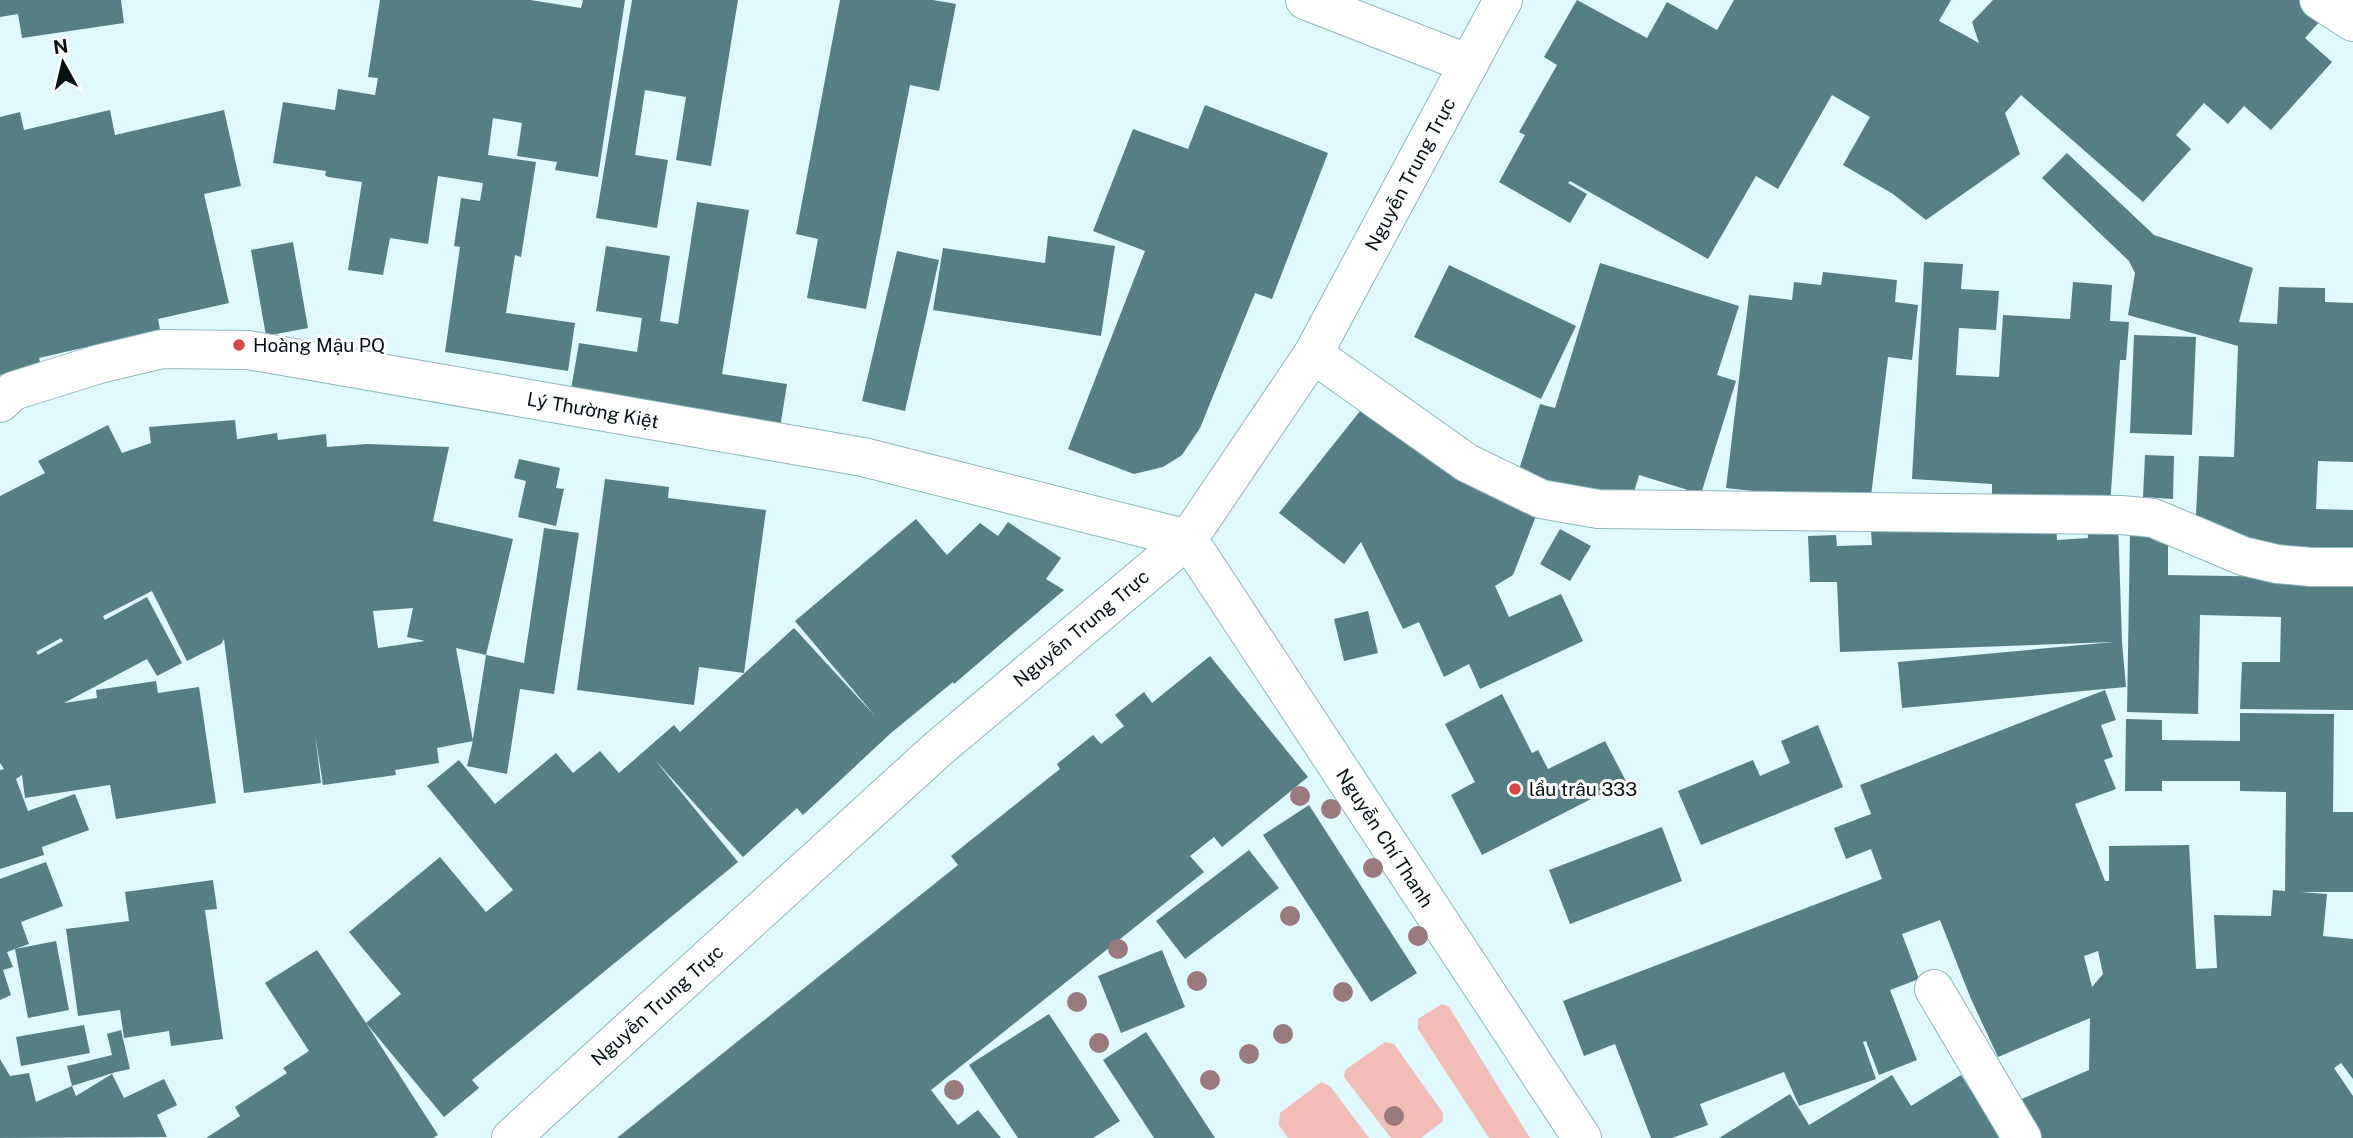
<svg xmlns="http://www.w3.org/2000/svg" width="2353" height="1138" font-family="'Public Sans',sans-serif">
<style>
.green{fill:#f2bcb7}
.building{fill:#557e85;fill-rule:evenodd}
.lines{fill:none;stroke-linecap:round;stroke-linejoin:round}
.minor-casing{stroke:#8db7bf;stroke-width:40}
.tertiary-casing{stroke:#8db7bf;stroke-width:40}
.primary-casing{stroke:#8db7bf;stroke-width:40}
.minor{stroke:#fff;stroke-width:38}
.tertiary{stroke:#fff;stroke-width:38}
.primary{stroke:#fff;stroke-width:38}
.tree{fill:#997a7d}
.poi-dot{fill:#d54644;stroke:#fff;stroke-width:2.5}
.labels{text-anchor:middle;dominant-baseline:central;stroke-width:6;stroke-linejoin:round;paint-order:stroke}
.street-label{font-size:19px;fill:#031114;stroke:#fff}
.poi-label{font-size:19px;fill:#031114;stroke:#fff;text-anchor:start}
</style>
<rect width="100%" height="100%" fill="#dff9fe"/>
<path class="green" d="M1442,1004L1449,1007L1530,1138H1489L1418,1029V1019Z
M1385,1042L1394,1044L1443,1113V1121L1421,1138H1391L1344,1077L1345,1070Z
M1321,1082L1330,1086L1369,1138H1288L1279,1125L1280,1113Z"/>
<path class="building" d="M0,0H121L124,23L22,38L18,14L0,17Z
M380,0H530L581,8L583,0H625L598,177L555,170L557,162L517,156L522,123L493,118L488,155L536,162L521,257L515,255L506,313L575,323L568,371L445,352L460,247L454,246L461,198L480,201L483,183L438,176L428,244L390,238L383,275L348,270L362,182L328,177L325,175L326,171L273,163L283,102L335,110L338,89L375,95L378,78L368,77Z
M632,0H738L711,166L676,160L686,97L645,90L635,155L668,160L657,228L596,218Z
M840,0H933L956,4L939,91L910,85L866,309L807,298L818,239L796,234Z
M1577,0L1647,38L1667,2L1717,30L1734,0H1951L1939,21L1979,43L1972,22L1993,0H2300L2322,19L2305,38L2332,62L2271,130L2244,106L2228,124L2204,103L2176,135L2191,149L2143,202L2021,95L2005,113L2020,154L1926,220L1893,194L1843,165L1870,117L1832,95L1778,189L1756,176L1708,259L1570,181L1568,183L1587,194L1570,223L1499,182L1525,135L1519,132L1557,65L1544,57Z
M1205,105L1328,153L1272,299L1255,293L1200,428L1182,455L1163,467L1134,474L1068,449L1145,251L1093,231L1133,129L1188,149Z
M110,110L115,135L224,110L241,186L204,194L229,303L158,319L160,330L39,358L41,366L0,375V117L20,112L24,130Z
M2067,153L2154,235L2253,268L2239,322L2277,324L2279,287L2325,288V302L2353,303V462L2318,461L2316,509L2353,510V553L2233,548L2195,534L2199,456L2234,457L2238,346L2128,315L2135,273L2129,261L2042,178Z
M697,202L749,210L722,374L787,384L780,428L570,395L579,343L637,352L642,318L596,311L606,246L670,256L660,321L678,324Z
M1048,236L1115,246L1101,336L933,310L943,248L1045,263Z
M293,242L308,328L266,336L251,250Z
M897,251L939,260L905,411L862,401Z
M1924,262L1963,264L1961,289L1999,291L1996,330L1959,328L1956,375L1999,377L2003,315L2070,319L2073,282L2112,285L2110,321L2129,322L2126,360H2120L2110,506L1992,499V484L1912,479Z
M1600,263L1739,306L1717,375L1736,381L1701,494L1639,475L1631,502L1517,476L1540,404L1555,408Z
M1449,265L1576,326L1541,399L1414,337Z
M1823,272L1897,280L1895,302L1918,305L1912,360L1888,357L1870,504L1726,488L1749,295L1792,300L1794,282L1821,285Z
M2134,335L2196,337L2192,435L2130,433Z
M1368,401L1536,516L1513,575L1495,586L1509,617L1561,594L1583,641L1480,689L1469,664L1444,677L1419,622L1403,629L1361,542L1344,564L1279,513Z
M235,420L237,439L277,433L278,440L326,434L327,447L367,444L449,447L433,521L513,539L486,655L524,663L544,528L579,533L554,694L520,689L507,774L467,766L472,745L486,655L456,648L473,741L437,748L439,763L395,770L396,775L323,785L315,734L321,783L244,793L224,639L221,644L187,661L152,591L103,616L105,620L147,597L182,663L157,676L147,659L64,703L97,698L96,690L156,681L158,693L199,687L216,803L116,819L110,785L25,798L22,775L16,779L28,811L75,794L89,830L42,847L44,855L0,869V770L4,769L0,763V496L45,473L38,461L108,425L122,453L151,443L149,427ZM413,608L407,637L425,641L378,648L373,611ZM61,638L63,641L38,655L36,652Z
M2145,455L2174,456L2173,499L2143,497Z
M519,459L560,468L556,488L564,489L556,526L518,517L526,481L514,478Z
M605,479L669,487L668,498L766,510L744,673L699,667L694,705L577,690Z
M916,519L947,555L980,523L998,536L1008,522L1061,558L1046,579L1064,590L954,684L953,682L891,733L803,815L797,808L743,857L655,760L738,862L472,1080L479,1088L444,1117L366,1023L438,1135L433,1138H206L240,1116L235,1107L287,1073L283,1068L309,1051L265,983L317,950L366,1023L401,994L349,932L440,857L486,912L513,890L427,786L459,760L495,804L556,753L573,773L600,751L619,773L674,725L680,732L794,628L876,717L795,621Z
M2118,521L2122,642L2126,687L1902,708L1898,662L2114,642L1840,652L1837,582H1810L1808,536L1836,535L1837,546L1872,545L1871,530L2056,523L2057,540L2088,538L2087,522Z
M1560,529L1591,546L1570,581L1540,564Z
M2130,533H2168V575L2353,578V710L2240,709L2242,662H2280L2281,617L2200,615L2198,714L2127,712Z
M1368,611L1378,653L1344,661L1334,619Z
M1210,656L1308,777L1222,847L1214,837L1190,856L1204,872L931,1090L958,1125L978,1110L1001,1138H617L958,865L951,856L1060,769L1057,764L1093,735L1101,744L1124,726L1115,715L1144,692L1152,703Z
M2105,690L2116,720L2101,725L2113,757L2104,760L2116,789L2075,804L2105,881H2109V846L2189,845L2196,969L2217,968L2214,915L2271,916L2273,890L2285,891L2286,792L2240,791V781H2162V791H2125L2126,719L2162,720V740L2240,741V713L2334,714L2333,812H2353V892H2300L2327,894L2323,936L2353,939V1079L2341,1063L2334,1068L2353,1096V1138H2037L2017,1101L2089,1070L2090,1018L1998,1057L1971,999L1940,920L1902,934L1919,979L1890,990L1917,1060L1879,1075L1866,1041L1863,1042L1876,1079L1799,1106L1784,1072L1700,1104L1708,1125L1672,1138H1651L1615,1044L1584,1056L1563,1001L1882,879L1871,849L1846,859L1834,828L1871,814L1860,785ZM2098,951L2103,974L2092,987L2084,956Z
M1502,694L1532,753L1538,750L1548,769L1605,741L1626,781L1482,855L1451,795L1475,782L1445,724Z
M1818,725L1843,787L1701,845L1678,791L1753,760L1760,776L1790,763L1781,741Z
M1309,805L1417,973L1371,1002L1263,835Z
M1662,827L1682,881L1570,924L1549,870Z
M1249,850L1279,888L1185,959L1156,921Z
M46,862L63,906L21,922L29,944L15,949L56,941L69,1010L28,1018L15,949L7,952L13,967L3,970L11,995L0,1000V879Z
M213,880L217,909L205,910L223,1039L171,1046L169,1031L124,1038L120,1010L78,1016L66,929L129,921L125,892Z
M1162,950L1185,1007L1121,1033L1098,976Z
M1049,1014L1120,1121L1093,1138H1018L969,1065Z
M84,1025L90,1053L21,1066L16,1037Z
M121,1030L130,1069L116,1072L72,1086L76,1096L112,1074L124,1098L164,1079L177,1105L157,1115L167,1137L0,1138V1059L10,1076L29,1073L36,1102L72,1086L67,1066L112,1055L107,1034Z
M1146,1032L1215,1138H1154L1103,1060Z
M1892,1075L1911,1106L1961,1075L2001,1138H1719L1790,1094L1809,1125Z"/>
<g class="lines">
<g class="minor-casing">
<path id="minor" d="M1305,0L1469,64
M2319,0L2353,22
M1313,354L1467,463L1541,499L1598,509L2121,515L2153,518L2243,556L2277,564L2311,567H2353
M1188,539L1582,1138
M1934,989L2022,1138"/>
</g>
<g class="tertiary-casing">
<path id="tertiary" d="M0,403L13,391L99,364L162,349L248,350L863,457L1188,539"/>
</g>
<g class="primary-casing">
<path id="primary" d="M511,1138L939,748L1188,539L1313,354L1503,0"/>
</g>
<use href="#minor" class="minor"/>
<use href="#tertiary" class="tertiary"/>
<use href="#primary" class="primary"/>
</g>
<g class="tree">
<circle cx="1300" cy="796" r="10"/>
<circle cx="1331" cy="809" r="10"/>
<circle cx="1373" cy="868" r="10"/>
<circle cx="1290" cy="916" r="10"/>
<circle cx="1418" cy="936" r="10"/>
<circle cx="1118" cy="949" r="10"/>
<circle cx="1197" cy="981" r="10"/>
<circle cx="1343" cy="992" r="10"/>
<circle cx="1077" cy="1002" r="10"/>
<circle cx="1283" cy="1034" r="10"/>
<circle cx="1099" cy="1043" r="10"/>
<circle cx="1249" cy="1054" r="10"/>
<circle cx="1210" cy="1080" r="10"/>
<circle cx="954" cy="1090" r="10"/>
<circle cx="1394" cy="1116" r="10"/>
</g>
<g class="poi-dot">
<circle cx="239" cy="345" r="7"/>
<circle cx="1515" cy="789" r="7"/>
</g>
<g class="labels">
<g class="street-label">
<text transform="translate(1410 174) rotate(-62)">Nguyễn Trung Trực</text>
<text transform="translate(593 410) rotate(10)">Lý Thường Kiệt</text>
<text transform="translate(1081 628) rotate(-40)">Nguyễn Trung Trực</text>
<text transform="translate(1385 838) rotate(57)">Nguyễn Chí Thanh</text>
<text transform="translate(657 1005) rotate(-42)">Nguyễn Trung Trực</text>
</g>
<g class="poi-label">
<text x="253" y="345">Hoàng Mậu PQ</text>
<text x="1529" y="789">lẩu trâu 333</text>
</g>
</g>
<g transform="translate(63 63) rotate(352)" stroke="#ffffff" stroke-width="5" paint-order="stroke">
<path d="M0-5L12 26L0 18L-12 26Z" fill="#031114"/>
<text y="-10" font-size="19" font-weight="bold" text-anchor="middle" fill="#031114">N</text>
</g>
</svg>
